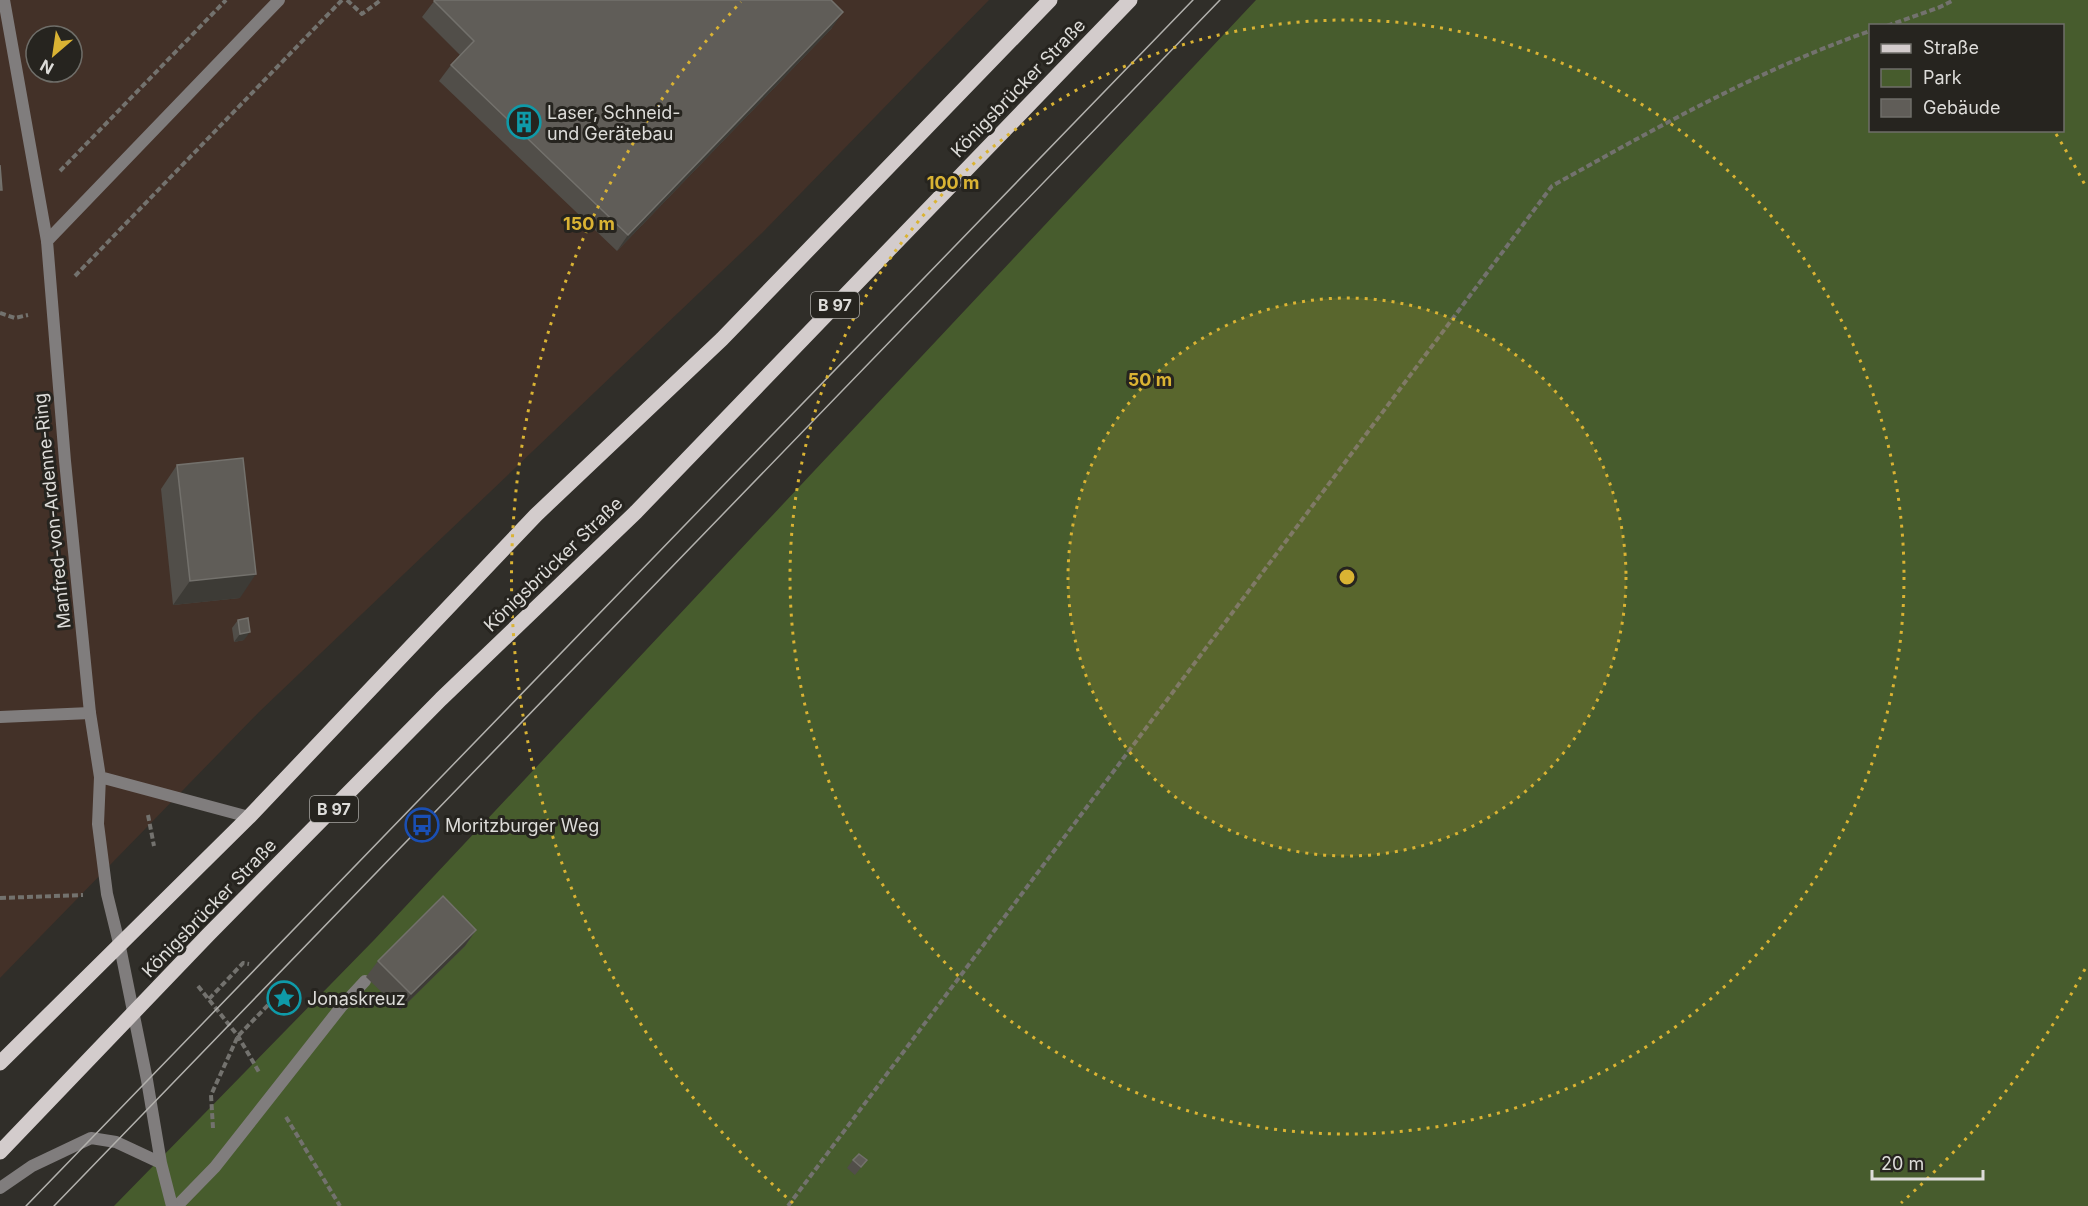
<svg xmlns="http://www.w3.org/2000/svg" width="2088" height="1206" font-family="Inter,sans-serif">
<style>
.industrial{fill:#433128;fill-rule:evenodd}
.green{fill:#475c2d;fill-rule:evenodd}
.lines{fill:none;stroke-linecap:round;stroke-linejoin:round}
.path{stroke:#73726e;stroke-width:4;stroke-dasharray:6 3;stroke-linecap:butt}
.service{stroke:#807d7d;stroke-width:12}
.minor{stroke:#807d7d;stroke-width:12}
.tertiary{stroke:#807d7d;stroke-width:12}
.primary{stroke:#d3cccc;stroke-width:15}
.tram{stroke:#b2b1ad;stroke-width:1.5}
.wall{fill:#514e49}
.shaded-wall{fill:#3d3b36}
.building{fill:#605d58;stroke:#73716c;stroke-width:1.5}
.ring{fill:none;stroke:#dab333;stroke-width:3;stroke-dasharray:3 6}
.labels{text-anchor:middle;dominant-baseline:central;stroke-width:6;stroke-linejoin:round;paint-order:stroke}
.shield{fill:#26241f;stroke:#a6a5a1;stroke-width:1.5}
.shield-label{font-size:16px;font-weight:bold;fill:#dddcd9}
.street-label{font-size:18px;fill:#dddcd9;stroke:#26241f}
.poi-label{font-size:18px;fill:#dddcd9;stroke:#26241f;text-anchor:start}
.centre{fill:#dab333;stroke:#26241f;stroke-width:3}
.ring-label{font-size:18px;text-anchor:middle;font-weight:bold;fill:#dab333;stroke:#26241f;stroke-width:6;stroke-linejoin:round;paint-order:stroke}
</style>
<rect width="100%" height="100%" fill="#302e29"/>
<path class="industrial" d="M0,0H989L763,232L259,712L0,978ZM36,36H72V72H36Z"/>
<path class="green" d="M1256,0H2088V1206H114L374,940ZM1870,26H2062V130H1870Z"/>
<g class="lines">
<path class="path" d="M347,0L362,14L381,0
M1887,26L1940,7L1954,0
M60,171L226,0
M75,276L342,0
M0,313L15,318L28,315
M148,815L154,846
M0,898L83,895
M198,986L238,1036L259,1072
M209,999L243,963L249,964
M286,1117L340,1206
M213,1128L211,1095L238,1036L269,1004L270,992
M788,1206L1552,186C1656,128 1758,70 1870,31"/>
<path class="service" d="M4,0L47,241
M0,717L90,713
M177,1206L215,1167L341,1007L365,981"/>
<path class="minor" d="M100,777L249,817
M120,947L107,894L98,824L100,777L90,713L65,461L47,241L279,0"/>
<path class="tertiary" d="M120,947L147,1080L161,1163L172,1206
M0,1188L32,1166L91,1138L116,1142L161,1163"/>
<path class="primary" d="M0,1063L249,817L536,515L722,339L1050,0
M0,1152L208,935L441,699L636,512L1130,0"/>
<path class="tram" d="M26,1206L1193,0
M54,1206L1220,0"/>
</g>
<path class="wall" d="M435,0L832,28L617,251L439,81L451,65L460,55L422,17Z
M177,465L240,598L173,605L161,489Z
M238,620L244,640L234,642L232,628Z
M476,930L465,946L400,1010L366,977L378,961Z
M853,1160H867L855,1175L847,1168Z"/>
<path class="shaded-wall" d="M843,12L832,28L617,251L628,235Z
M256,574L240,598L173,605L190,581Z
M250,632L244,640L234,642L240,634Z
M476,930L465,946L400,1010L411,994Z"/>
<path class="building" d="M435,0H831L843,12L628,235L451,65L474,41L434,1Z
M0,165L2,190H0Z
M243,458L256,574L190,581L177,465Z
M248,618L250,632L240,634L238,620Z
M443,896L476,930L411,994L378,961Z
M859,1154L867,1160L861,1167L853,1160Z"/>
<circle cx="1347" cy="577" r="279" fill="#dab333" fill-opacity=".12"/>
<g class="ring">
<circle cx="1347" cy="577" r="279"/>
<circle cx="1347" cy="577" r="557"/>
<path d="M2085 969A836 836 0 0 1 1901 1203M793 1203A836 836 0 0 1 741 2M2056 134A836 836 0 0 1 2085 185"/>
</g>
<defs>
<g id="building-ring" transform="scale(1.725)"><circle r="9.5" fill="#26241f" stroke="#0f9aa8" stroke-width="1.5"/><path d="M-4-6H4V6H1V3H-1V6H-4ZM-2.5-4.3h1.7v1.8h-1.7ZM.8-4.3h1.7v1.8H.8ZM-2.5-1h1.7V.8h-1.7ZM.8-1h1.7V.8H.8Z" fill="#0f9aa8"/></g>
<g id="bus-ring" transform="scale(1.725)"><circle r="9.5" fill="#26241f" stroke="#1a4fb4" stroke-width="1.5"/><path d="M-5-6H5V4H4V6H2V4H-2V6H-4V4H-5ZM-3.5-4V0h7V-4ZM-3.5 1.2v1.5H-2V1.2ZM2 1.2v1.5H3.5V1.2Z" fill="#1a4fb4"/></g>
<g id="sight-ring" transform="scale(1.725)"><circle r="9.5" fill="#26241f" stroke="#0f9aa8" stroke-width="1.5"/><path d="M0-6L1.8-2.2L6-1.7L2.9 1.2L3.7 5.4L0 3.3L-3.7 5.4L-2.9 1.2L-6-1.7L-1.8-2.2Z" fill="#0f9aa8"/></g>
</defs>
<g fill-rule="evenodd">
<use href="#building-ring" x="524" y="122"/>
<use href="#bus-ring" x="422" y="825"/>
<use href="#sight-ring" x="284" y="998"/>
</g>
<g class="labels">
<g class="shield">
<rect x="811" y="292" width="48" height="26" rx="4.5"/>
<rect x="310" y="796" width="48" height="26" rx="4.5"/>
</g>
<g class="shield-label">
<text x="835" y="305">B 97</text>
<text x="334" y="809">B 97</text>
</g>
<g class="street-label">
<text transform="translate(1018 88) rotate(-46)">Königsbrücker Straße</text>
<text transform="translate(52 511) rotate(-96)">Manfred-von-Ardenne-Ring</text>
<text transform="translate(553 564) rotate(-44)">Königsbrücker Straße</text>
<text transform="translate(209 908) rotate(-46)">Königsbrücker Straße</text>
</g>
<g class="poi-label">
<text x="547" y="112">Laser, Schneid-<tspan x="547" dy="21">und Gerätebau</tspan></text>
<text x="445" y="825">Moritzburger Weg</text>
<text x="307" y="998">Jonaskreuz</text>
</g>
</g>
<circle cx="1347" cy="577" r="9" class="centre"/>
<g class="ring-label">
<text x="953" y="189">100 m</text>
<text x="589" y="230">150 m</text>
<text x="1150" y="386">50 m</text>
</g>
<rect x="1869" y="24" width="195" height="108" fill="#26241f" stroke="#6f6e69" stroke-width="1.5"/>
<rect x="1881" y="44" width="30" height="9" fill="#d3cccc" stroke="#6f6e69" stroke-width="1.5"/>
<text x="1923" y="54" font-size="18" fill="#dddcd9">Straße</text>
<rect x="1881" y="69" width="30" height="18" fill="#475c2d" stroke="#6f6e69" stroke-width="1.5"/>
<text x="1923" y="84" font-size="18" fill="#dddcd9">Park</text>
<rect x="1881" y="99" width="30" height="18" fill="#605d58" stroke="#6f6e69" stroke-width="1.5"/>
<text x="1923" y="114" font-size="18" fill="#dddcd9">Gebäude</text>
<g transform="translate(54 54) rotate(209)"><circle r="28" fill="#26241f" stroke="#6f6e69" stroke-width="1.5"/>
<path d="M0-4.5L10 22L0 15L-10 22Z" fill="#dab333"/>
<text y="-9" font-size="16" font-weight="bold" text-anchor="middle" fill="#dddcd9">N</text>
</g>
<path d="M1872 1170v9h111v-9" fill="none" stroke="#dddcd9" stroke-width="3"/>
<text x="1881" y="1170" font-size="18" fill="#dddcd9" stroke="#26241f" stroke-width="4.5" paint-order="stroke">20 m</text>
</svg>
